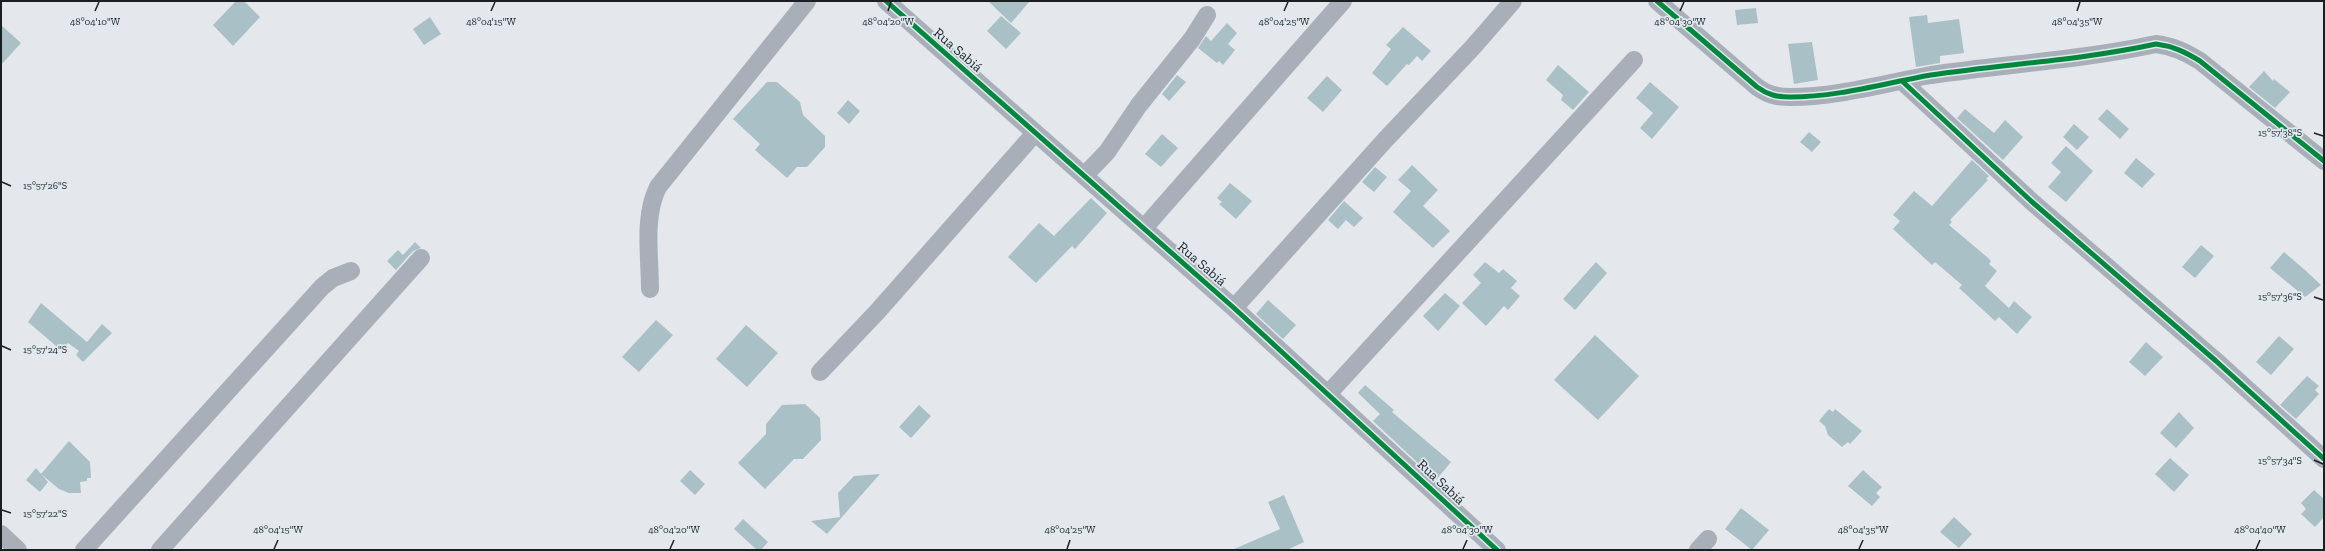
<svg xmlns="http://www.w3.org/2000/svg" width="2325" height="551" font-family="'Zilla Slab',serif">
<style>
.building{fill:#a9c0c7}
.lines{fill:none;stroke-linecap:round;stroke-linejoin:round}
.minor{stroke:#a9afb9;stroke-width:18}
.cycleway-casing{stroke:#e0e9f0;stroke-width:8}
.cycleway{stroke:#00873e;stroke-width:5}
.ticks{fill:none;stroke:#1b1f21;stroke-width:1.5}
.labels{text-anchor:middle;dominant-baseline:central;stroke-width:3.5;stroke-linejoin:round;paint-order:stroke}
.street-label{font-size:14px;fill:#1b1f21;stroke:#e0e9f0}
.ticks-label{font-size:10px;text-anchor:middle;fill:#1b1f21;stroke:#e0e9f0;stroke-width:3.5;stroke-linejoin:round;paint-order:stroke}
</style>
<rect width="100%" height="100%" fill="#e4e8ec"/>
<path class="building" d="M236,1H244L260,17L233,46L213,25Z
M988,1H1030L1011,23Z
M1756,8L1758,23L1737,25L1735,10Z
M1927,15L1928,23L1959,19L1964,53L1940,56V63L1916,67L1909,17Z
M1001,16L1021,33L1006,49L987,31Z
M430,17L441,34L424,45L413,29Z
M1227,23L1237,33L1228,44L1235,50L1223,65L1219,61L1217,63L1198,48L1206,36L1211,41Z
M1,25L21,43L1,65Z
M1403,27L1431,51L1422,61L1417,56L1409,65L1407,64L1387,86L1372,73L1391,49L1386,45Z
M1812,42L1818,80L1794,84L1788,44Z
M1558,65L1589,92L1573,110L1561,100L1563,95L1546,80Z
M2264,71L2273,81L2274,79L2290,92L2275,108L2249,87Z
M1177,75L1186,82L1169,101L1162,94Z
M1327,76L1342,90L1323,112L1307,98Z
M767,82H777L800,102L803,115L825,136V147L807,167H797L787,178L755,150L760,144L733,119Z
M1650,82L1679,107L1652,139L1640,128L1653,113L1636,98Z
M848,100L860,111L849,124L837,113Z
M1965,109L1994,133L2005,120L2023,137L2003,160L1957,118Z
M2107,109L2129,129L2120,139L2098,119Z
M2074,124L2089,137L2077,150L2063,137Z
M1809,132L1821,142L1812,152L1800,142Z
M1162,134L1178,148L1161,167L1145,154Z
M2066,146L2093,171L2066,202L2048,187L2061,172L2051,163Z
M2136,158L2155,174L2142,188L2124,173Z
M1972,160L1989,176L1986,179L1988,180L1950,220L1952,222L1949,225L1987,257L1991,261L1989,264L1997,271L1985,286L2009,308L2014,301L2032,317L2017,334L1999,317L1995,321L1959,288L1962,285L1935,262L1932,265L1893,229L1900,221L1893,215L1914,191L1932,206Z
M1412,165L1438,190L1423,206L1450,231L1433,248L1393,212L1411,191L1398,180Z
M1375,167L1387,177L1374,192L1362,182Z
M1230,183L1252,201L1236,219L1219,204L1222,202L1217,198Z
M1091,198L1107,213L1075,249L1072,246L1036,283L1008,257L1039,223L1054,236Z
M1344,201L1363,218L1354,227L1346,220L1338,229L1328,220Z
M415,242L421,248L413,251L396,270L387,261L398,250L403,255Z
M2201,245L2214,256L2195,278L2182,267Z
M2284,252L2305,270L2321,285L2305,297L2270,268Z
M1485,262L1499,273L1503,269L1517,281L1511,288L1520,296L1508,310L1504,306L1486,326L1462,303L1481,283L1473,275Z
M1596,262L1607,273L1575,310L1563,299Z
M1445,293L1460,306L1438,331L1423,316Z
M1268,300L1296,325L1283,339L1256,314Z
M41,303L87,342L102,324L112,333L83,362L76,355L79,351L68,343L62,351L28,322Z
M656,320L673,335L639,372L622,357Z
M746,325L778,353L747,387L716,359Z
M1595,335L1639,376L1598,420L1554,380Z
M2279,336L2294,349L2271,375L2256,362Z
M2146,342L2163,357L2145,376L2129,362Z
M2307,376L2319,386L2315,390L2319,394L2296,419L2280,405Z
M1365,385L1394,410L1392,412L1451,462L1436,480L1373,421L1380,414L1358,393Z
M805,404L820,418L821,440L803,459H794L765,489L738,463L766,434V424L782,405Z
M919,405L931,416L911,438L899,427Z
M1829,409L1833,412L1835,409L1862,431L1850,444L1848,442L1842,447L1828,435L1825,426L1819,421Z
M2179,412L2194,428L2176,448L2160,433Z
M69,441L90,462L91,478H87V481L80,482L81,493H69L59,489L41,474Z
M2170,458L2189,475L2174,492L2155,474Z
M36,468L48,482L40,492L26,480Z
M690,470L705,484L695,495L680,481Z
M1863,470L1882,487L1876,493L1880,497L1872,506L1848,486Z
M880,474L827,534L811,521L840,517L838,493L854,476Z
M2314,490L2324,499V517L2315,527L2301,514L2306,509L2301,503Z
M1284,495L1304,542L1287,550H1232L1280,529L1268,502Z
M1741,508L1769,530L1752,550L1725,529Z
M1954,517L1972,534L1959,548L1940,532Z
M743,519L768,542L761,550H757L734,529Z"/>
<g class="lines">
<path class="minor" d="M886,1L1234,308L1497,550
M1657,1L1757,87C1768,95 1777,97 1790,97C1838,97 1885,83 1931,75C2006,64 2082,60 2156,44C2173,46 2185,52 2200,61L2324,161
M1902,81L2031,201L2216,361L2324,459
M1084,176L1107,152L1139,105L1192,39L1207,15
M1144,228L1343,1
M650,289C650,256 643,217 658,187L807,1
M1234,308L1386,139L1473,47L1513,1
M820,372L877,312L1035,133
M1328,394L1634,60
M1,534L18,550
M84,550L322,287L333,278L351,271
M160,550L421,258
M1698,550L1708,539"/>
<g class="cycleway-casing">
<path id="cycleway" d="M886,1L1234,308L1497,550
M1657,1L1757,87C1768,95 1777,97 1790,97C1838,97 1885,83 1931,75C2006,64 2082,60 2156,44C2173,46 2185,52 2200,61L2324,161
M1902,81L2031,201L2216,361L2324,459"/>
</g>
<use href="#cycleway" class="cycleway"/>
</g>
<path class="ticks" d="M95,11L99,2M491,11L495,2M888,11L891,2M1284,11L1288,2M1680,11L1684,2M2077,11L2080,2M2314,133L2323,136M2,182L11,186M2314,297L2323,300M2,346L11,350M2314,460L2323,464M2,510L11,513M274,549L278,540M670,549L674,540M1067,549L1070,540M1463,549L1467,540M1859,549L1863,540M2256,549L2260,540"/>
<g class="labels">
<g class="street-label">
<text transform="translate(958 50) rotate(41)">Rua Sabiá</text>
<text transform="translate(1202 264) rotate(41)">Rua Sabiá</text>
<text transform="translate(1441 482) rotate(43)">Rua Sabiá</text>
</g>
</g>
<g class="ticks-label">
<text x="95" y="25">48°04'10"W</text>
<text x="2077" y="25">48°04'35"W</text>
<text x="491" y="25">48°04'15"W</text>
<text x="888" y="25">48°04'20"W</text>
<text x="1284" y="25">48°04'25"W</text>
<text x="1680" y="25">48°04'30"W</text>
<text x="2280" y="136">15°57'38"S</text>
<text x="45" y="189">15°57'26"S</text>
<text x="2280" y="300">15°57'36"S</text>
<text x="45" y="353">15°57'24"S</text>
<text x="2280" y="464">15°57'34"S</text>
<text x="45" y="517">15°57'22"S</text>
<text x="278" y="533">48°04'15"W</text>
<text x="674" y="533">48°04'20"W</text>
<text x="1070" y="533">48°04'25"W</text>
<text x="1467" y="533">48°04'30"W</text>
<text x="1863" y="533">48°04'35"W</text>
<text x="2260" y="533">48°04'40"W</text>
</g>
<rect width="2325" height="551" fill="none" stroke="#1b1f21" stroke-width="4"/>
</svg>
